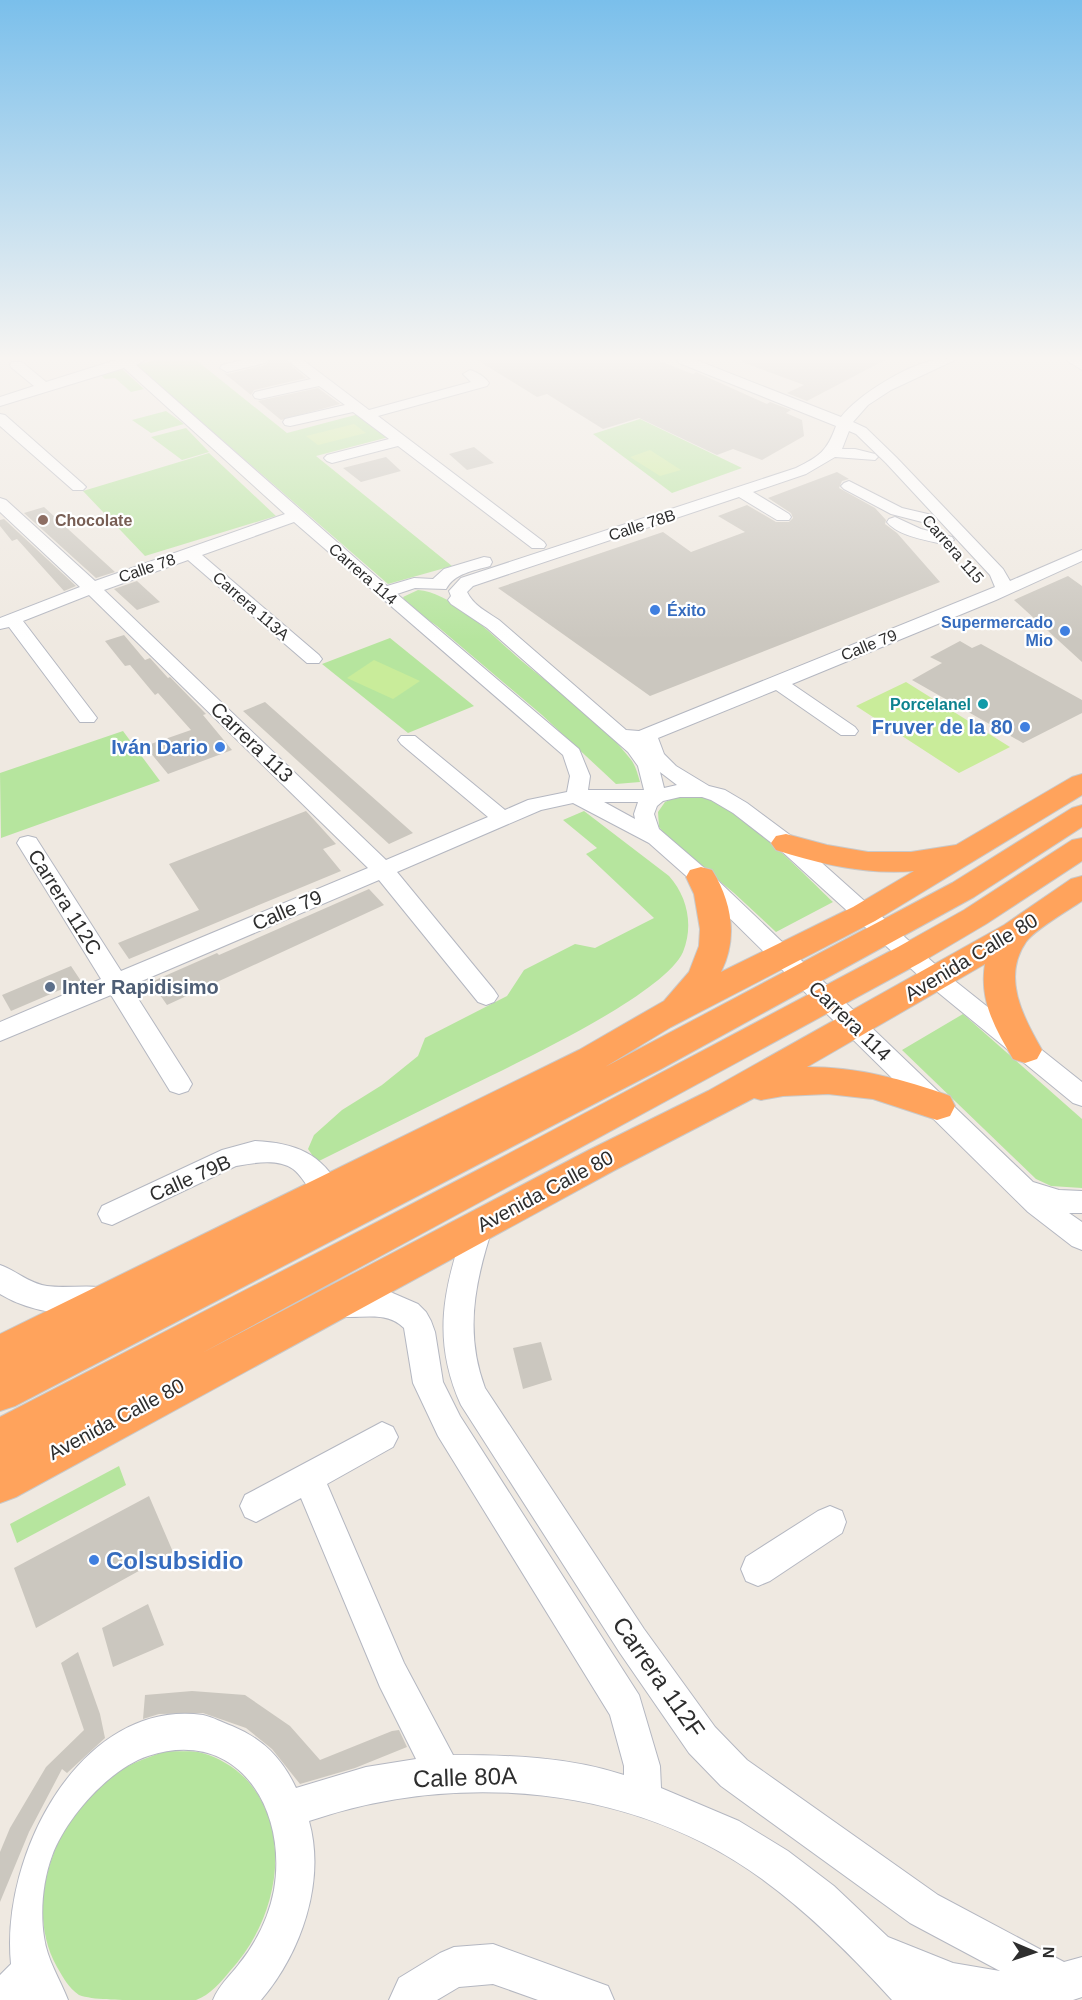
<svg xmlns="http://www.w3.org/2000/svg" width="1082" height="2000" font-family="Arial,sans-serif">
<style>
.green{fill:#b6e59e}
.pitch{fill:#c9ec9a}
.building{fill:#cbc7bf}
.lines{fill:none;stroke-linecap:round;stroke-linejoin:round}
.minor-casing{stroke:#b4b7c1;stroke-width:2}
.highway-casing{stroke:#c9c9c9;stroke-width:2}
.minor{fill:#fff;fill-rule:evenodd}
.highway{fill:#ffa35c;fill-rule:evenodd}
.education-dot{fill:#8d6e63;stroke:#fff;stroke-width:2}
.shop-dot{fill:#3f7fe0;stroke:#fff;stroke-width:2}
.culture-dot{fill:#0f9aa8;stroke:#fff;stroke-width:2}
.service-dot{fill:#5c6f8a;stroke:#fff;stroke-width:2}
.labels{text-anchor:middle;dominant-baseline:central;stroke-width:4.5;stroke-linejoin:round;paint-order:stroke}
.far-education-label{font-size:16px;font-weight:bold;fill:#785e54;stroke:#fff;text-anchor:start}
.far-street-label{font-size:16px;fill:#2e2e2e;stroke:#fff}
.far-shop-label{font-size:16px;font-weight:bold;fill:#366cbe;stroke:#fff;text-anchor:start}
.far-culture-label{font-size:16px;font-weight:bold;fill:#0d838f;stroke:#fff;text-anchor:end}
.shop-label{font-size:20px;font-weight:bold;fill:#366cbe;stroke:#fff;text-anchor:end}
.street-label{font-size:20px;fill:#2e2e2e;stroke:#fff}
.service-label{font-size:20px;font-weight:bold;fill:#4e5e75;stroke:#fff;text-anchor:start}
.near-shop-label{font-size:24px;font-weight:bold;fill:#366cbe;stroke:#fff;text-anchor:start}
.near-street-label{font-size:24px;fill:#2e2e2e;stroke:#fff}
</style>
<rect width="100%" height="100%" fill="#efe9e1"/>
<path class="green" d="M156,360H196L287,433L359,414L389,437L316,456L452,566L388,584L136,365Z
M121,368L144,389L131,392L115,378L105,379L99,373Z
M166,411L184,424L151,433L132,420Z
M640,419L742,468L672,493L593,434Z
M186,428L209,452L182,460L151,437Z
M209,453L276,516L145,556L83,491Z
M418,590C455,593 495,639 523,662C560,693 602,722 632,761C636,767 638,775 640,782L616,784L542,715L437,626L407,605L403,597Z
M390,638L474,706L408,733L322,664Z
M123,731L160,781L1,838L0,773Z
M677,797C686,797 696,796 705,798C738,806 807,877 833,902L776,932L734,893L669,839L659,827L658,812L665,802Z
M584,811L669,876C687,896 694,925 683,952C663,996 512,1065 464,1089C415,1113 366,1138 317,1162L308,1149L314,1135L342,1110L382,1085L418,1056L425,1038L507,996L524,970L575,944L595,948L654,918L586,854L597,848L563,820Z
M963,1014L1082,1119V1188L1051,1186L1036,1179L902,1050Z
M119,1466L126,1485L17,1543L10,1524Z
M166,1751C178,1752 192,1750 202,1753C218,1757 234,1767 245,1778C296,1832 277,1921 230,1971C221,1982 210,1995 196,2000C184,2000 150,2000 137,2000C120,2000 93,2000 79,1995C68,1987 64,1979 57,1967C25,1910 51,1833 95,1789C114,1769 141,1760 166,1751Z"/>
<path class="pitch" d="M354,424L366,433L318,445L306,436Z
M650,450L681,470L660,476L630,457Z
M374,660L420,681L393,699L347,678Z
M906,682L1010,747L959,773L856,706Z"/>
<path class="building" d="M269,360H285L306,378L254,390L251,395L224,373L228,374L266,365Z
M477,360H657L693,374L696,372L767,404L770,402L791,410L786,413L802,420L804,436L762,460L733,449L717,455L639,418L603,429L547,394L537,397Z
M742,360H885L807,401L787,393L804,385L742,362Z
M318,388L340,404L281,420L258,401Z
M474,447L494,463L467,470L449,454Z
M386,457L401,471L361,482L343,468Z
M837,472L849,479L842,481L839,488L875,508L886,520L885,524L897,533L940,582L650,696L498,588L663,532L691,552L745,532L718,516L747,505L776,522H789L793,518L791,513L768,498Z
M44,507L115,572L96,578L24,513Z
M4,519L76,586L64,591L17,539L12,541L0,526V520Z
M1068,576L1082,586V662L1014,600Z
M137,581L160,602L137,610L114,589Z
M124,635L145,660L150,658L168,678L170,677L206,714L203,715L232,750L168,774L145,746L191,730L158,693L155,695L130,665L125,666L105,641Z
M960,641L972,648L981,644L1082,700V713L1023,743L912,680L942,663L930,657Z
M265,702L413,833L389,844L243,711Z
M306,811L336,844L323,849L341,871L129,959L118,943L199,910L169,864Z
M369,889L384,905L167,1005L151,982L217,953L219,955Z
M71,966L81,981L11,1011L2,995Z
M541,1342L552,1380L523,1389L513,1348Z
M149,1496L173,1552L36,1628L14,1568Z
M148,1604L164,1645L113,1667L102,1628Z
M78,1652L100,1714L105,1738L67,1773L62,1769L29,1832L0,1902V1852L10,1828L46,1767L84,1730L61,1663Z
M192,1691L245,1695L290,1726L320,1760L392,1731L399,1730L407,1747L355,1768L300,1784L272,1749L246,1728L203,1713L159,1714L143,1719L145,1695Z"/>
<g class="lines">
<g class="minor-casing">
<path id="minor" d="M116,360H145L136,365L387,586L414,578L433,579L444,569L484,557L490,558L492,562L490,566C473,571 455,573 446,589L415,588L397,594L579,749L590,776L588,790H644L638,766L628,752L487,628L451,604L448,600L451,596L449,591L461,578L796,468C820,456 827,451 836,426L679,363L677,360H696L841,417C858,395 908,364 936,360C942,359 949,360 955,360L891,390L868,405L853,422L866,428L896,457L1003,569L1010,581L1082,550V561L996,600L792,684L855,727L858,731L855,735H841L776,690L658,738L664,754L676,766L709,786L725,790L747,803L794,838L945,973L1082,1082V1106L1073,1103L929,985L778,848L733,813L711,800L702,797H680L663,801L657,806L654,814L659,829L709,872L1033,1182L1059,1190L1082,1191V1213H1069L1082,1222V1250L1072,1246L1028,1212L693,882L649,843L573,803L541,810L397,872L494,990L498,996L494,1002L486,1005L478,1002L379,880L130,986L188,1077L192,1084L188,1091L179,1094L170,1091L111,995L0,1041V1022L101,979L17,843L20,838L28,836L36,838L121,971L368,868L89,595L23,621L94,714L97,718L94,722H80L9,627L0,629V618L80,587L0,512V498L6,500L95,581L285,514L124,368L0,406V397L34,386L12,368L10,365L12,362H22L46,382ZM849,431L856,434L886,463L990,575L995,587L639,731L626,730L499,620C487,612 473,605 467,592L473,586L739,497L777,520H789L791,517L789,514L753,492L806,474L835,457L875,460L878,457L875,454L855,449H842ZM294,522L563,755L570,776L567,792L528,800L505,810L415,736H401L398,740L401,744L488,817L386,860L104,590L188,560L307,663H319L322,659L319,655L202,555ZM660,772L677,785L664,788ZM604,802H638L634,814L635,819Z
M243,360H267L265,363L227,372L220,368L222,365Z
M287,360H303L369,410L471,382L463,374L470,370C477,372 485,377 489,383L487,386L378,416L544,542L546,545L544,548H532L398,446L332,463L327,461L324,458L327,455L389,439L353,412L290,426L285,425L283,422L285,419L345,405L319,386L260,399L255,398L253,395L255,392L311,379Z
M1066,360H1082V370Z
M0,414L5,415L83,484L86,487L83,490H73L0,426Z
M849,481L902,508L932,515L934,518L926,523L891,514L844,489L841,486L844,483Z
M895,517L921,529L952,537L954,540L946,545C928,540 899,537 887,522L889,519Z
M255,1141C295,1143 322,1153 341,1190L337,1198C311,1206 309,1181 293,1169C278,1158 253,1163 236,1166L112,1225L102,1222L98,1214L102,1206L222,1150Z
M479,1214L489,1218L493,1226C475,1281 464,1332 485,1388L644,1629L715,1727L747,1760L938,1895L1064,1962L1082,1957V1997L1073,2000H892C852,1956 810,1914 762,1879C633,1785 458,1770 309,1821C326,1882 301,1953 261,2000H213C219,1985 229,1977 239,1964C256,1943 269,1917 274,1890C288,1810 238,1726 148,1756C109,1769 66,1818 52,1856C43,1880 40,1911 44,1937C47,1960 60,1979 68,2000H0V1975L11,1964C0,1854 82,1698 203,1715C213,1717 223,1723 232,1726C263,1739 282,1758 296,1788L366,1767L416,1759L380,1687L301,1498L256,1522L245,1517L240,1506L245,1495L382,1422L393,1427L398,1437L393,1447L327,1484L404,1663L453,1755C510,1755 569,1757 624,1775V1766L610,1715L438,1436L413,1383L404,1328C383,1307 353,1323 328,1314L323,1305L328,1296L338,1292L388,1291L418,1304L426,1312L431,1321L435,1332L443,1382L460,1416L639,1695L660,1766L661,1788L739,1821L788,1851L834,1886L888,1937L953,1963L1000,1971L910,1923L721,1786L689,1753L620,1653L461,1405C432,1341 443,1289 465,1226L469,1218Z
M0,1265C17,1271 28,1283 47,1286C69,1289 93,1283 113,1290L117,1299L113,1308C79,1320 31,1313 0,1294Z
M830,1506L842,1511L846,1522L842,1533L770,1581L758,1586L746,1581L741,1569L746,1557L818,1511Z
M493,1944L608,1986L614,2000H538L493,1984L459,1987L437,2000H389L399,1978L440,1953L454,1947Z"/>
</g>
<g class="highway-casing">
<path id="highway" d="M1082,774V795L875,921L671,1027L605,1067L952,883L1072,808L1082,805V827L974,897L661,1069L15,1406L0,1411V1334L579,1050L664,1001L689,972L699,946L700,929L694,894L686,877L690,870L701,867L712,870C732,902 738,938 721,972L853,907L914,871C866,875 820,864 776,850L771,843L776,836L786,834L827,845L868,852H911L956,845L1072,777Z
M1082,838V861L986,924L920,963L202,1353L589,1150L708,1091L1004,925L1071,879L1082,876V901C1069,910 1034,930 1026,942C1001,978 1024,1018 1042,1050L1037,1059L1025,1063L1013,1059C995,1028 979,1001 985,964L807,1067C857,1067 903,1079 950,1096L955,1106L950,1116L937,1120L873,1099L828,1094L783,1096L761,1100L754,1098L615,1170L16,1497L0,1503V1417L495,1161L898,947L964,910L1072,840Z"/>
</g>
<use href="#minor" class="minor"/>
<use href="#highway" class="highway"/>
</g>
<linearGradient id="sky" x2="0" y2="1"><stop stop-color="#7abfeb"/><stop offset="0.56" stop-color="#f8f5f2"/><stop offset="1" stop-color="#f8f5f2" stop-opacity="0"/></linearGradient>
<rect width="1082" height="640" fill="url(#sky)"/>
<circle class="education-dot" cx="43" cy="520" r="6"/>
<g class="shop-dot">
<circle cx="655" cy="610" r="6"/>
<circle cx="1065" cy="631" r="6"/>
<circle cx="1025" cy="727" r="6"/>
<circle cx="220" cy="747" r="6"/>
<circle cx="94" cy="1560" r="6"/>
</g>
<circle class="culture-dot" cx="983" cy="704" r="6"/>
<circle class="service-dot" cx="50" cy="987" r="6"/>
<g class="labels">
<g class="far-education-label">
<text x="55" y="520">Chocolate</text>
</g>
<g class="far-street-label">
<text transform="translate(642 525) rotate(-18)">Calle 78B</text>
<text transform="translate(953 549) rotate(49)">Carrera 115</text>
<text transform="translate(147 568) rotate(-19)">Calle 78</text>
<text transform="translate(363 574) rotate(41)">Carrera 114</text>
<text transform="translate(251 606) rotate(41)">Carrera 113A</text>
<text transform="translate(869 645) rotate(-22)">Calle 79</text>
</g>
<g class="far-shop-label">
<text x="667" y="610">Éxito</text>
<text x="1053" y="622" text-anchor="end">Supermercado<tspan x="1053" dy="18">Mio</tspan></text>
</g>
<g class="far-culture-label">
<text x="971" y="704">Porcelanel</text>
</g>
<g class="shop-label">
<text x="1013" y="727">Fruver de la 80</text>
<text x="208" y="747">Iván Dario</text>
</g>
<g class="street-label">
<text transform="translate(252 742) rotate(44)">Carrera 113</text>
<text transform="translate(65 902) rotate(58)">Carrera 112C</text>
<text transform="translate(287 910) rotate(-23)">Calle 79</text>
<text transform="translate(971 957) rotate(-31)">Avenida Calle 80</text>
<text transform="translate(850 1021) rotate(44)">Carrera 114</text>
<text transform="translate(190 1178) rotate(-24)">Calle 79B</text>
<text transform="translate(545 1191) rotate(-28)">Avenida Calle 80</text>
<text transform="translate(116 1419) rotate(-28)">Avenida Calle 80</text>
</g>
<g class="service-label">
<text x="62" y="987">Inter Rapidisimo</text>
</g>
<g class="near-shop-label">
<text x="106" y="1560">Colsubsidio</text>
</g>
<g class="near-street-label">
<text transform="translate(659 1677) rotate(55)">Carrera 112F</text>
<text transform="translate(465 1777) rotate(-2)">Calle 80A</text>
</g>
</g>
<g transform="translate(1034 1952) rotate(92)" stroke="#ffffff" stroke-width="4.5" paint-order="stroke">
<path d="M0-4.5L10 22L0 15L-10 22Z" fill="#2e2e2e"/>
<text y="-9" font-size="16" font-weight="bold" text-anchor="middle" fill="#2e2e2e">N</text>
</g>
</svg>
